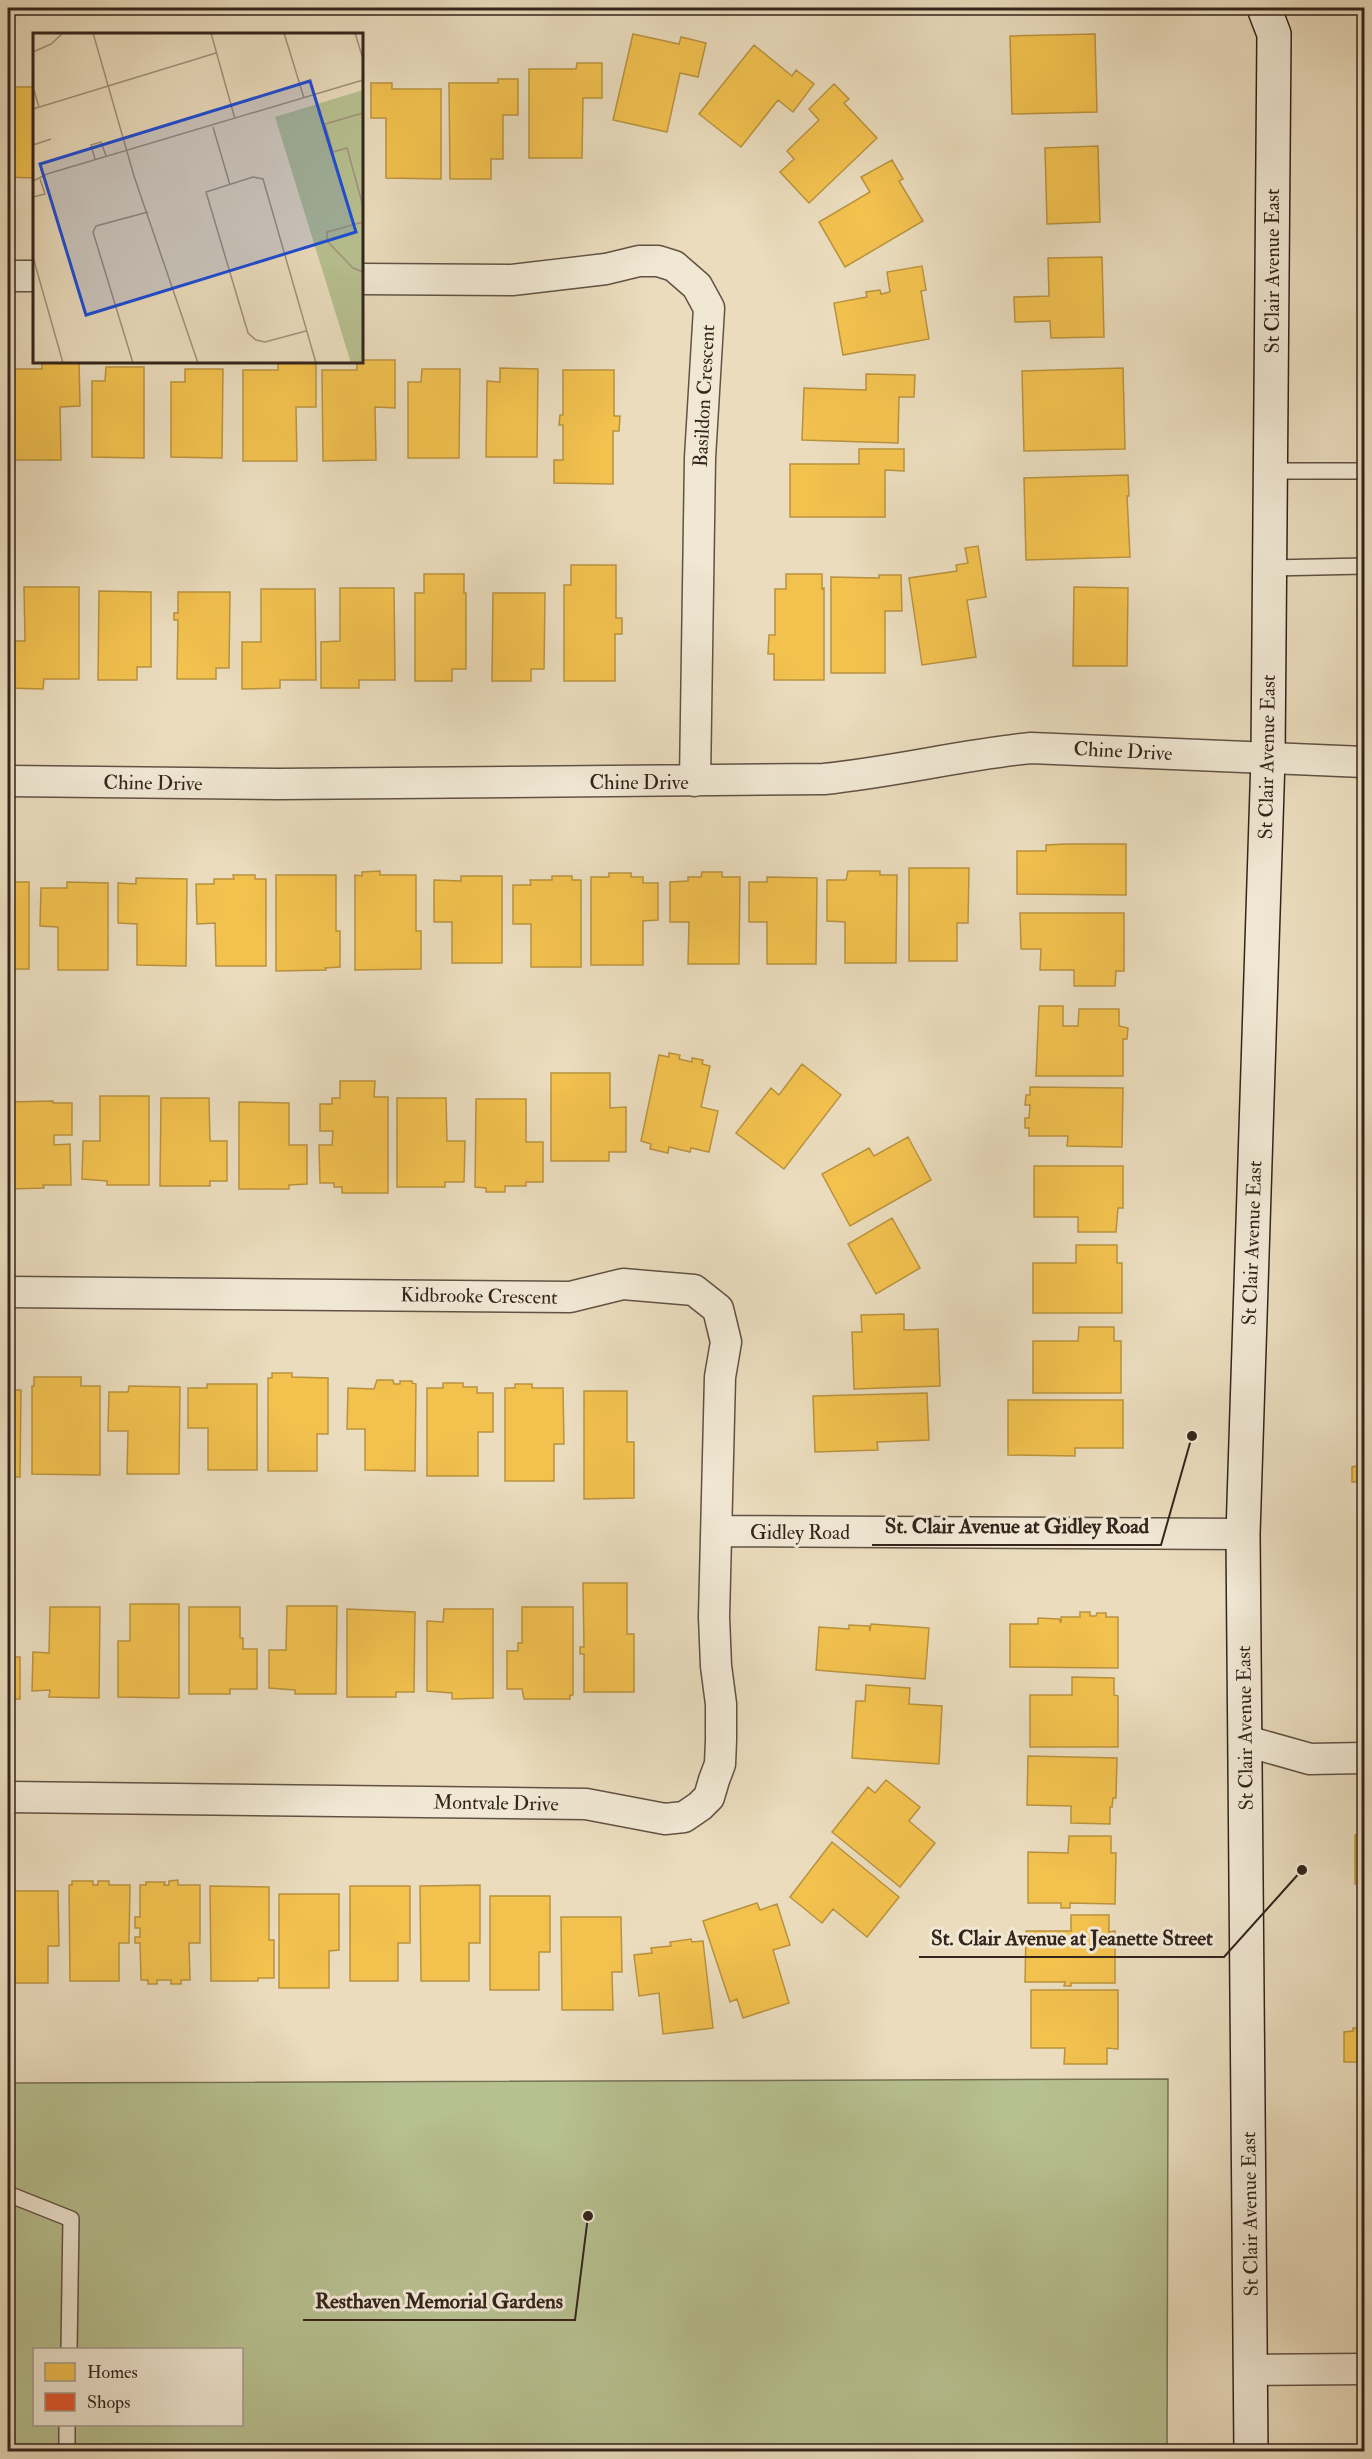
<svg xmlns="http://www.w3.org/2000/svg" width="1372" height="2459" font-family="'IM FELL Double Pica',serif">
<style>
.green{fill:#b7c090;stroke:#767256;stroke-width:1.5;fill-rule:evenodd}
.homes{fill:#f2c14e;stroke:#b9923f;stroke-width:1.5}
.shops{fill:#e4572e;stroke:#af4829;stroke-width:1.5}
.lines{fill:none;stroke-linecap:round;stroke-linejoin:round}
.service-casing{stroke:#625244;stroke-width:18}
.minor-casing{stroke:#625244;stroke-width:33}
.secondary-casing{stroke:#34241c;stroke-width:36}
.service{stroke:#f1e8d4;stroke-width:15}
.minor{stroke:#f1e8d4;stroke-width:30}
.secondary{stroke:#f1e8d4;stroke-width:33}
.labels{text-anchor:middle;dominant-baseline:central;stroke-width:6;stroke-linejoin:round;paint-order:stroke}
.street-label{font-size:20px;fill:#34241c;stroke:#f1e8d4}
.inset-road{fill:none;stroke:#a1927d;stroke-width:1.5}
.view{fill:#1d4ed8;fill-opacity:0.15;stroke:#1d4ed8;stroke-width:3}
.inset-edge{fill:none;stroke:#34241c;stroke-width:3}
.leader{fill:none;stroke:#34241c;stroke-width:2}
.callout-dot{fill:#34241c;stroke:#f1e8d4;stroke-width:2}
.callout-label{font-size:21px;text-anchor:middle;font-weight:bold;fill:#34241c;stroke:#f1e8d4;stroke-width:6;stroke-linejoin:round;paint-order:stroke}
</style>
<rect width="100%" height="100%" fill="#eadcbd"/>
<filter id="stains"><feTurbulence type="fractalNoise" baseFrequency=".00333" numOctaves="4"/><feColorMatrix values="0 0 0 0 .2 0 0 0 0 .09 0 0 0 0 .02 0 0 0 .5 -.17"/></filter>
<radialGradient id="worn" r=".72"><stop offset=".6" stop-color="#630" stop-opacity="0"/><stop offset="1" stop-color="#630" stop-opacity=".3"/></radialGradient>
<path class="green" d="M1168,2079L1167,2451H8V2083ZM34,2350H242V2424H34Z"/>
<path class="homes" d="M633,34L679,44L681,37L706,43L698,77L680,73L667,132L613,120Z
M1095,34L1097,112L1012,114L1010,36Z
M754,45L792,76L796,70L814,84L793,112L778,100L741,147L699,114Z
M577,63H602V98H583L582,158H529V69H576Z
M498,79H518V115H503V159H491V179H450L449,83H498Z
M371,83H392V89H441V179L386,178V118H371Z
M834,84L849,99L844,103L877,138L809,203L780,172L794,159L787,151L819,120L809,109Z
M8,87H34V178L8,177Z
M1098,146L1100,222L1047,224L1045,148Z
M892,160L903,179L899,181L923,221L845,267L819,222L870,192L861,177Z
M1102,257L1104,337L1051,338L1050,321L1015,322L1014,297L1049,296L1048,258Z
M922,266L926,290L921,291L929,339L843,355L834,303L867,297L866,292L880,290L881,294L890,292L887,272Z
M362,360H395V408L375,407L376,460L323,461L322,370H357V362Z
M42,362H79L80,406L60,407L61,460H8V369H42Z
M278,362H316V407H296L297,461H243V370H278Z
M106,367H144V458L92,457V381H105Z
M500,368L538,369L537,457H486L487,381L500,382Z
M1123,368L1125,449L1024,451L1022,371Z
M185,369H223L222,458L171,457V382H185Z
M422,369H460L459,458H408V382H421Z
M563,370H614V416H620L619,431H613V484L554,483V460H563V425H559L560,415H563Z
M866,374L915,375L914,397H899L898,443L802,440L804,388L866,390Z
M859,449H904V471L885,470V517H790V464H859Z
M1128,475L1129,496H1127L1130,557L1026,560L1024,478Z
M978,546L986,597L967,600L976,657L922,665L909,578L957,571L956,565L968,563L965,548Z
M571,565H616V618H622V634H615V681H564V585H571Z
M424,574H464V593H466V669H452V681H415V593H424Z
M786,574H822V589L824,588V680H774V654H768L769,635H775V589H786Z
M879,575H901L902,611H885V673H831V577L879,578Z
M24,587H79V679H44L43,689L8,688V641H25Z
M1074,587L1128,588L1127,666H1073Z
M340,588H394L395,680H359V688H321V642L340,641Z
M261,589H315L316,680H280V688L242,689V642H261Z
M99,591L151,592V667H137V680H98Z
M178,592H230L229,668H216V679H177L178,620H174V613H178Z
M493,593H545L544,669H531V681H492Z
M1066,844H1126V895L1017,894V851H1046V845Z
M909,868H969L968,923H957V961H909Z
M380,871V875H416V931H421V969L355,970V875L362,876V872Z
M848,871H880V875H897L896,963H845V922L827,921V880H846Z
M702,872H722V877H740L739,964H688L689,922H670V882L688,881V877H701Z
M609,873H631V877H643V883H658V920L643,921V965H591V877H609Z
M233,875H255V879H266V966H216L215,923L197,924L196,884H214V879H234Z
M276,875H336V931H340V967L325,968L326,970L276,971Z
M461,876H502V963H452V922H434V880L461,881Z
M552,876H572V880H581V967H531V924H513V885H531L530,880H552Z
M767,877L817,878L816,964H767V922H749V882H767Z
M136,878L187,879L186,966L137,965V924L118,923V883L136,884Z
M8,882H29V969H8Z
M67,882L108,883V970H58V927L40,926L41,888H67Z
M1020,913H1124V971H1116L1115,986H1074V970H1040L1041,949H1021Z
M1039,1006H1063V1026H1078L1079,1009H1119V1026L1128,1028L1127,1039H1123V1076H1036Z
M669,1053L680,1055L679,1059L692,1062V1058L703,1060L702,1064L710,1066L701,1107L718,1111L709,1152L691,1148L690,1152L669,1147L668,1153L650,1149L651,1144L641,1141L659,1055L669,1057Z
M802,1064L841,1095L784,1169L736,1133L771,1088L779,1095Z
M551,1073H610V1108L626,1107V1152H609V1161H551Z
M340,1081H375L374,1097H388V1193H342V1187H334V1183H320L319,1145H332L333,1131H320V1104H332V1098H340Z
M1030,1087L1123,1088L1122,1147L1067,1146L1068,1136H1029V1128H1025V1118H1029L1030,1105H1025L1026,1095H1030Z
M100,1096H149V1185H107V1181L82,1179L83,1141H100Z
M161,1098H209L210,1141H227V1181H210V1186H160Z
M397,1098H446L447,1141H465L464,1182H445V1187H397Z
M476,1099H526V1142H543V1182H526V1186H505V1192H486V1188L475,1187Z
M53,1101V1103H72V1135H54V1145L70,1144L71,1185H43L44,1188L8,1189V1102Z
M239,1102L289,1103V1145H307V1184L289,1185V1189H239Z
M908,1137L931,1180L850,1226L822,1174L869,1148L874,1156Z
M1034,1166H1123V1208H1118L1116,1232H1078V1217H1034Z
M892,1218L920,1268L876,1294L848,1244Z
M1076,1245H1117V1263H1122V1313H1033V1263H1076Z
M904,1314V1330L938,1329L940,1386L854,1389L852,1332H862L861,1315Z
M1079,1327H1114V1341H1121V1393H1033V1341H1078Z
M272,1373H292V1377L328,1378V1434H317V1471H268V1378H272Z
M34,1377H81V1386H100V1475L32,1474V1386H34Z
M377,1380H393L394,1384H400V1381H412V1383L416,1384L415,1471L365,1470V1429H347L348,1388L374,1389Z
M443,1383H463V1387H477V1393H493V1432H478V1476H427V1388H443Z
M207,1384H257V1470H208V1428H188V1388H207Z
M515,1384H532V1388H563L564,1444H554V1481H505V1388H515Z
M129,1386L180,1387L179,1474H127L128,1431H108L109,1392H128Z
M8,1390H21L20,1477H8Z
M584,1391H627V1442H634V1498L584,1499Z
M927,1393L929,1440L877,1442L878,1450L815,1452L813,1396Z
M1008,1400H1123V1448H1075V1456L1008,1455Z
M1363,1465L1364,1507H1361L1360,1482H1352V1467Z
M1360,1562H1364V1600H1360Z
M583,1583H627V1634H634V1692H584V1654H580V1647H584Z
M130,1604H179V1698L118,1697V1641H130Z
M287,1606H337L336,1694H295V1690L269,1688V1650H286Z
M50,1607H100L99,1698L49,1697L50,1690L32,1691L33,1652L49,1653Z
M189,1607H240V1638H243V1649H257V1689H230V1694H189Z
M522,1607H573V1695H570V1699H524L522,1689H507V1651H518V1643H522Z
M347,1609L415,1612L414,1692H396V1697H347Z
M444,1609H493V1698L452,1699V1693L427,1691V1621L443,1622Z
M1359,1609H1364V1644H1359Z
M1080,1612H1090V1616H1096L1097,1613H1106V1617H1118V1668L1010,1667V1624H1038V1618L1059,1619L1061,1623V1617H1080Z
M871,1624L929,1628L925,1679L816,1670L819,1627L849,1629V1625L869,1626L870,1631Z
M8,1657H20V1699H8Z
M1072,1677L1114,1678V1695L1118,1696V1747H1030V1695H1072Z
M866,1685L910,1688L909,1704L942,1706L939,1764L852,1758L856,1701H865Z
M1028,1756L1117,1758L1116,1798H1113L1112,1807H1110V1824L1071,1823V1806L1027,1805Z
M886,1780L920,1807L909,1821L935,1843L900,1887L832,1832L868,1787L875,1793Z
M1355,1835H1364V1943V1924H1362L1364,1884H1355Z
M1069,1836H1111V1853H1116L1115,1904L1070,1903V1908H1061V1903H1028V1852L1068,1853Z
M832,1842L899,1897L867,1937L833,1909L822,1923L790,1897Z
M178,1880V1885H200V1943H189L190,1980H181V1984H171V1980H157V1984H148V1980H141L140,1943H135V1937H140V1928H135V1917H140V1885H146V1882H165L164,1885H169V1881Z
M72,1881H93V1885H98V1881H109V1885H130L129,1943H119V1981H70L69,1885H72Z
M480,1885V1943H469V1981H421L420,1886Z
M210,1886L269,1887V1940H274V1978H258V1981H211Z
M350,1886H410V1943H398V1981H350Z
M8,1891H58L59,1946H48V1983H8Z
M279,1894H339V1950L329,1951V1988H279Z
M490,1896H550V1952H539V1990H490Z
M757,1903L760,1910L777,1904L790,1945L773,1950L789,2003L743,2018L737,1999L730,2002L703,1921Z
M1071,1915H1109V1932L1115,1931V1983H1071V1986H1064L1065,1982H1025L1026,1931H1071Z
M561,1917H621L622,1972H612L613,2010H562Z
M691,1939L692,1942L703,1941L713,2028L663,2034L659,1993L639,1996L634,1955L652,1953L651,1948L671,1946L670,1942Z
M1031,1990H1118V2049L1107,2048V2064H1064L1065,2048H1031Z
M1353,2028H1364V2062H1344V2032L1353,2031Z
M1359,2086L1364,2087V2107H1358Z"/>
<path class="shops" d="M954,8H1048V10L954,13Z"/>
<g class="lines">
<g class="service-casing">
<path id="service" d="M1271,471H1364
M1271,568L1364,566
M8,2194L71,2219L69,2350
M67,2452V2424"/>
</g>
<g class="minor-casing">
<path id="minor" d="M8,276H34
M362,279L512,280L606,269L639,261H658L674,266L697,286L709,308L700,458L695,781
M8,781L279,784L824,779C894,772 961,755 1031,748L1364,762
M8,1292L570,1297L623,1284L694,1290L718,1309L726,1342L720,1377L714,1617L716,1666L721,1704V1740L720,1764L714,1780L709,1797L700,1806L684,1817L665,1819L586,1804L8,1797
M717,1531L1243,1534
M1246,1741L1310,1759L1364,1758
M1251,2370L1364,2369"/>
</g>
<g class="secondary-casing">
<path id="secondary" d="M1251,2452L1243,1534L1268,758L1274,34L1264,8"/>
</g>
<use href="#service" class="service"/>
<use href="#minor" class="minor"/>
<use href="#secondary" class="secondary"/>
</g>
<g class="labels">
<g class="street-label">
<text transform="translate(1272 271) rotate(-90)">St Clair Avenue East</text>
<text transform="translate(704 396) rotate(-87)">Basildon Crescent</text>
<text transform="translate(1123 751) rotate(3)">Chine Drive</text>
<text transform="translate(1267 757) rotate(-89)">St Clair Avenue East</text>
<text x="639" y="782">Chine Drive</text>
<text transform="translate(153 783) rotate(1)">Chine Drive</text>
<text transform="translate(1252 1243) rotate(-88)">St Clair Avenue East</text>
<text transform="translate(479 1296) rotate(1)">Kidbrooke Crescent</text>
<text x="800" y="1532">Gidley Road</text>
<text transform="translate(1245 1728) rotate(-91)">St Clair Avenue East</text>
<text transform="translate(496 1803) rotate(1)">Montvale Drive</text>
<text transform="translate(1250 2214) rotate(-91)">St Clair Avenue East</text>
</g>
</g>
<g transform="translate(33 33)">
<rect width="330" height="330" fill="#eadcbd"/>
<path d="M330,57V330H318L242,84Z" fill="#b7c090"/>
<path class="inset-road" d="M60,0L101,143L165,330M178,0L202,86M251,0L271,65M322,0L330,26M0,19L18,11L30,0M0,54L6,74M0,76L183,20M330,80L292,91L300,119L314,115L330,173M180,94L197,152M0,112L18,106M62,126L58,112L68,109L73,123M0,148L14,141L330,47M0,164L12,161L7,146M330,189L294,199V208L320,235L330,239M0,224L30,330M273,298L232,309L223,307L215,300L173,159L220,144L230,146L283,330M100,330L60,199L63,193L115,179"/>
<path class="view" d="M277,48L323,199L53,282L7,131Z"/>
<rect width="330" height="330" class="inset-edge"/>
</g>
<path class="leader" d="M1192 1436L1161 1545H872M1302 1870L1224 1957H919M588 2216L575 2320H303"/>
<g class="callout-dot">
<circle cx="1192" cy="1436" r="6"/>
<circle cx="1302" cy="1870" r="6"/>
<circle cx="588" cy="2216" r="6"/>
</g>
<g class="callout-label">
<text x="1017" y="1533">St. Clair Avenue at Gidley Road</text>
<text x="1072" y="1945">St. Clair Avenue at Jeanette Street</text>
<text x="439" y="2308">Resthaven Memorial Gardens</text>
</g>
<rect width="1372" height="2459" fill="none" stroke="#eadcbd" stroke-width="30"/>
<rect x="9" y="9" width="1354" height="2441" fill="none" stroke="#34241c" stroke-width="3"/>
<rect x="15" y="15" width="1342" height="2429" fill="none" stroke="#34241c" stroke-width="1.5"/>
<rect x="33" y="2348" width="210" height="78" fill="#f1e8d4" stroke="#a59a8a" stroke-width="1.5"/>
<rect x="45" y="2363" width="30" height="18" fill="#f2c14e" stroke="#a59a8a" stroke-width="1.5"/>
<text x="87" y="2378" font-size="18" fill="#34241c">Homes</text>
<rect x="45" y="2393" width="30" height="18" fill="#e4572e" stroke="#a59a8a" stroke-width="1.5"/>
<text x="87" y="2408" font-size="18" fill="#34241c">Shops</text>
<rect width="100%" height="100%" filter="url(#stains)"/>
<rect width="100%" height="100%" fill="url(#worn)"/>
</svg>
